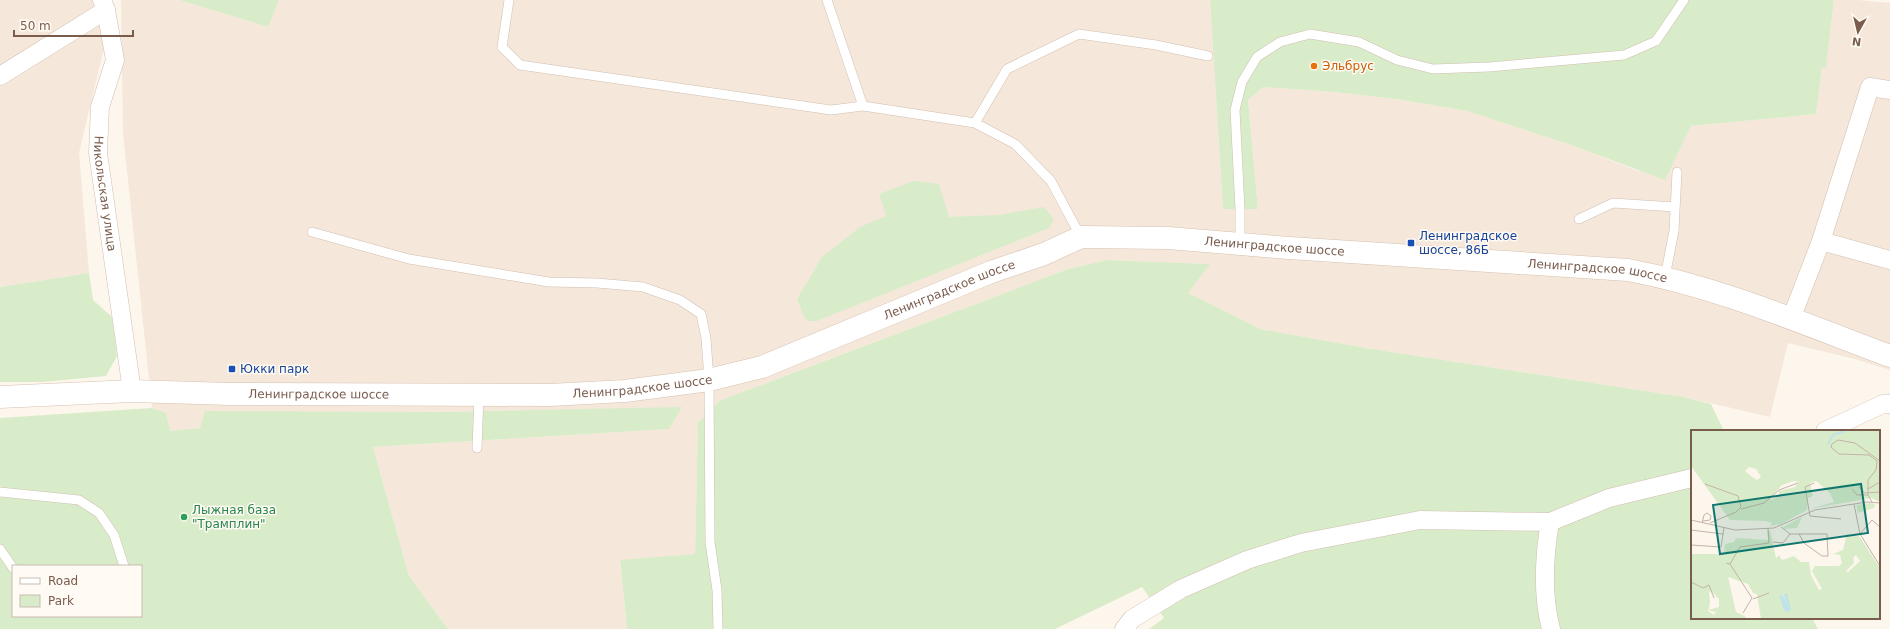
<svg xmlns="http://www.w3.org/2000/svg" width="1890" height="629" font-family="'DejaVu Sans',sans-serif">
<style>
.residential{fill:#f5e8da}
.green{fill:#d8ecc9;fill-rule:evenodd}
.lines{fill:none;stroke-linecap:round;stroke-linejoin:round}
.lane-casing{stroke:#d1beb0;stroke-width:10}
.street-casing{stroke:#d1beb0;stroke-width:19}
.secondary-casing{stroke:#d6c0b0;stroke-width:23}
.lane{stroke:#fff;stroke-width:9}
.street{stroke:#fff;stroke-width:18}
.secondary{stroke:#fff;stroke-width:22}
.food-dot{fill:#e8710a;stroke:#fffaf3;stroke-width:1.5}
.transit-dot{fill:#1a4fb4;stroke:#fffaf3;stroke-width:1.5}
.leisure-dot{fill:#2e9e5b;stroke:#fffaf3;stroke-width:1.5}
.labels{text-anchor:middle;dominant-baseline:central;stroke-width:3;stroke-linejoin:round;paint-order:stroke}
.food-label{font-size:12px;fill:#c56008;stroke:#fffaf3;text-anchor:start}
.street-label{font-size:12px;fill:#7a5c4d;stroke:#fffaf3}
.transit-label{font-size:12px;fill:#164399;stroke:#fffaf3;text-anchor:start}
.leisure-label{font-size:12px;fill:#27864d;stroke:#fffaf3;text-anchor:start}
.inset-river{fill:none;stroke:#bfe3e8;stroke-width:2}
.inset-road{fill:none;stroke:#c5b3a7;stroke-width:1}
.view{fill:#0f766e;fill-opacity:0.15;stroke:#0f766e;stroke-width:2}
.inset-edge{fill:none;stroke:#7a5c4d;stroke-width:2}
</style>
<rect width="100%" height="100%" fill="#fdf6ec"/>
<path class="residential" d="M0,0H93L105,44L79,153L89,273L0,287Z
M121,0H179L268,27L279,0H1210L1223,209H1258L1248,100L1263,87L1334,92L1396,99L1467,111L1571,145L1638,171L1670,169L1691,126L1816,114L1822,67H1826L1834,0H1858L1890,3V370L1851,358L1788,343L1770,417L1684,397L1366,348L1260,329L1188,293L1209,264L1107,260L1068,269L719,401L698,423L695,554L620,561L627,629H448L409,576L373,447L669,429L541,410L357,413L169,431L166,413L152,408L123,133Z"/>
<path class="green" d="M179,0H279L268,27Z
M1210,0H1834L1826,68L1822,67L1816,114L1691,126L1665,180L1571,145L1467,111L1396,99L1334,92L1263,87L1248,100L1258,209H1223Z
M914,181L939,184L949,217L998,215L1044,207L1054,219L1049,228L817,321H808L804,317L797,299L822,257L860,227L886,216L879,194Z
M1107,260L1210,264L1188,293L1260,329L1366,348L1684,397L1711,404L1724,431H1692V618H1812L1818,629H1149L1164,618L1142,587L1055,629H627L620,560L695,554L698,423L719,401L1068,269Z
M89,273L93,300L112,317L117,356L106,376L43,382H0V287Z
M682,407L669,429L373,447L409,576L448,629H0V418L152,408L166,413L170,431L200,428L205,411L433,412ZM13,566H141V616H13Z"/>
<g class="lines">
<g class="lane-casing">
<path id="lane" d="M509,0L502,47L520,65L831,110L863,106L975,123L1015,144L1051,181L1081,237
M827,0L863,106
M975,123L1007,69L1079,34L1156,45L1208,56
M1579,219L1613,203L1675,207
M312,232L409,259L549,282L597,283L643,287L680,300L701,314L706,338L709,380L710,542L717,590L718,629
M1240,244V209L1235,110L1242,82L1257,57L1280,42L1310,34L1359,42L1397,60L1433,69L1489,67L1624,55L1656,41L1684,0
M1665,277L1674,231L1677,172
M477,448L479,395
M0,492L79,500L99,513L114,535L124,566
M0,549L13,568"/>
</g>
<g class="street-casing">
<g id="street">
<path id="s1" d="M102,0L106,10L115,60L100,107L98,153L132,391"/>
<path d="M0,76L106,10"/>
<path d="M1821,241L1870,87L1890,90"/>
<path d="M1791,319L1821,241L1890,260"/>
<path d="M1825,431L1883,404H1890"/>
<path d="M1124,629L1132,619L1181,589L1247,560L1301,543L1420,520L1550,522"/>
<path d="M1551,629C1542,595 1544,557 1550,522L1609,498L1692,478"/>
</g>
</g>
<g class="secondary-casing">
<g id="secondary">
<path id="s2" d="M0,397L132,391L230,394L550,395L625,391L709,380L762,367L991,272L1044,254L1081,237L1168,238L1289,248L1628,270C1719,287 1804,324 1890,356"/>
</g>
</g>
<use href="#lane" class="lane"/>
<use href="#street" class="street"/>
<use href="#secondary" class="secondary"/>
</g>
<circle class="food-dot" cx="1314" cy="66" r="4"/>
<g class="transit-dot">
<rect x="1407" y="239" width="8" height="8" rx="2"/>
<rect x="228" y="365" width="8" height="8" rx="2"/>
</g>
<circle class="leisure-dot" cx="184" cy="517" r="4"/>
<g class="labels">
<g class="food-label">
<text x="1322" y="66">Эльбрус</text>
</g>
<g class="street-label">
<text stroke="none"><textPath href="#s1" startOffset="198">Никольская улица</textPath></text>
<text stroke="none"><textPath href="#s2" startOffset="1303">Ленинградское шоссе</textPath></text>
<text stroke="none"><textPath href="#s2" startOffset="1627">Ленинградское шоссе</textPath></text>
<text stroke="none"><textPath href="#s2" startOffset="967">Ленинградское шоссе</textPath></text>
<text stroke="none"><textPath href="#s2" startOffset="643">Ленинградское шоссе</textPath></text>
<text stroke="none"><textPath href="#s2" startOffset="319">Ленинградское шоссе</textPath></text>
</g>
<g class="transit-label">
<text x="1419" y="236">Ленинградское<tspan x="1419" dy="14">шоссе, 86Б</tspan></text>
<text x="240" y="369">Юкки парк</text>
</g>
<g class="leisure-label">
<text x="192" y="510">Лыжная база<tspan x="192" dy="14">"Трамплин"</tspan></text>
</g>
</g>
<g transform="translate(1691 430)">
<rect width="189" height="189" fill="#fdf6ec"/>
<path d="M0,0H189V72L180,68L119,79L143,72L139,63L125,51L119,53L122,66L117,68L116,80L90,94L79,96L81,93L75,91L39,90L0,36ZM58,37L65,39L70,47L66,50L60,46L54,41ZM103,51L108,52L104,57L88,61V65L81,70L79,68L91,55ZM178,73L184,74L183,78L167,83L165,75ZM111,87L106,98L93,99L92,97ZM79,100L85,128L88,125L91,130L103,126L110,132H118L120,145L128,160L131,159L121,141L124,136H148L151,133L149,125L142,124L152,120L156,104L168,106L189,138V189H70L66,164L62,163L57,154L37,147L45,182L54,186L55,189H0V124H33L34,114L43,112L45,108L77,110L76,101ZM165,125L169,131L157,142L155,141L163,133L162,128ZM20,161L28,169V177L17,180L25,182L23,185L17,181L19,173L18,162Z" fill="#d8ecc9" fill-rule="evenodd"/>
<path d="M96,163L100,180L97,182L93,180L88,165L92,166L96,175L93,164Z" fill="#bfe3e8"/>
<path class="inset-river" d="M137,14L142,5L154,1"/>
<path class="inset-road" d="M123,53L114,57L119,86L150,89M14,54L47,66L50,77L45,82L19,93M168,57L174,63L189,62M161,59L166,65H177L181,72M177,59L189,52M177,65V50L185,40L186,31L178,25L148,24L140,17L141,14L147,10L164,13L189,31M163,74L169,104L189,136M50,79L73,73L88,60L107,53M0,90L44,100L83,98L124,80L176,72L189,73M11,93L13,85L16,83L20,86L19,90L12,91M90,97L99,104H136L137,126M0,100L32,104L33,98M108,104L113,113L131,126H137M169,104L181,90L189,97M82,112L92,113L99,104M0,115L30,117L32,104M35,133L39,134L61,168L52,183M39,134L49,117L78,113L77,98M0,152L12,158L18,155L23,168M62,169L78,163"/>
<path class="view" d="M170,54L177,103L29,124L22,75Z"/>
<rect width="189" height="189" class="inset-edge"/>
</g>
<rect x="12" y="565" width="130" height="52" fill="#fffaf3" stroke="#cabbb1"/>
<rect x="20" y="578" width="20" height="6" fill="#ffffff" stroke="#cabbb1"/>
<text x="48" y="585" font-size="12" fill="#7a5c4d">Road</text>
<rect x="20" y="595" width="20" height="12" fill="#d8ecc9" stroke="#cabbb1"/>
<text x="48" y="605" font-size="12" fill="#7a5c4d">Park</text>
<g transform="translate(1858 32) rotate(188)" stroke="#fffaf3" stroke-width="3" paint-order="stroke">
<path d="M0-3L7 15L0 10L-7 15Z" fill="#7a5c4d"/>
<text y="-6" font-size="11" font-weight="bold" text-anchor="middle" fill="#7a5c4d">N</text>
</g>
<path d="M14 30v6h119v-6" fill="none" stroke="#7a5c4d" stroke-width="2"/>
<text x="20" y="30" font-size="12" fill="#7a5c4d" stroke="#fffaf3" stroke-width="3" paint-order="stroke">50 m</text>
</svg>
